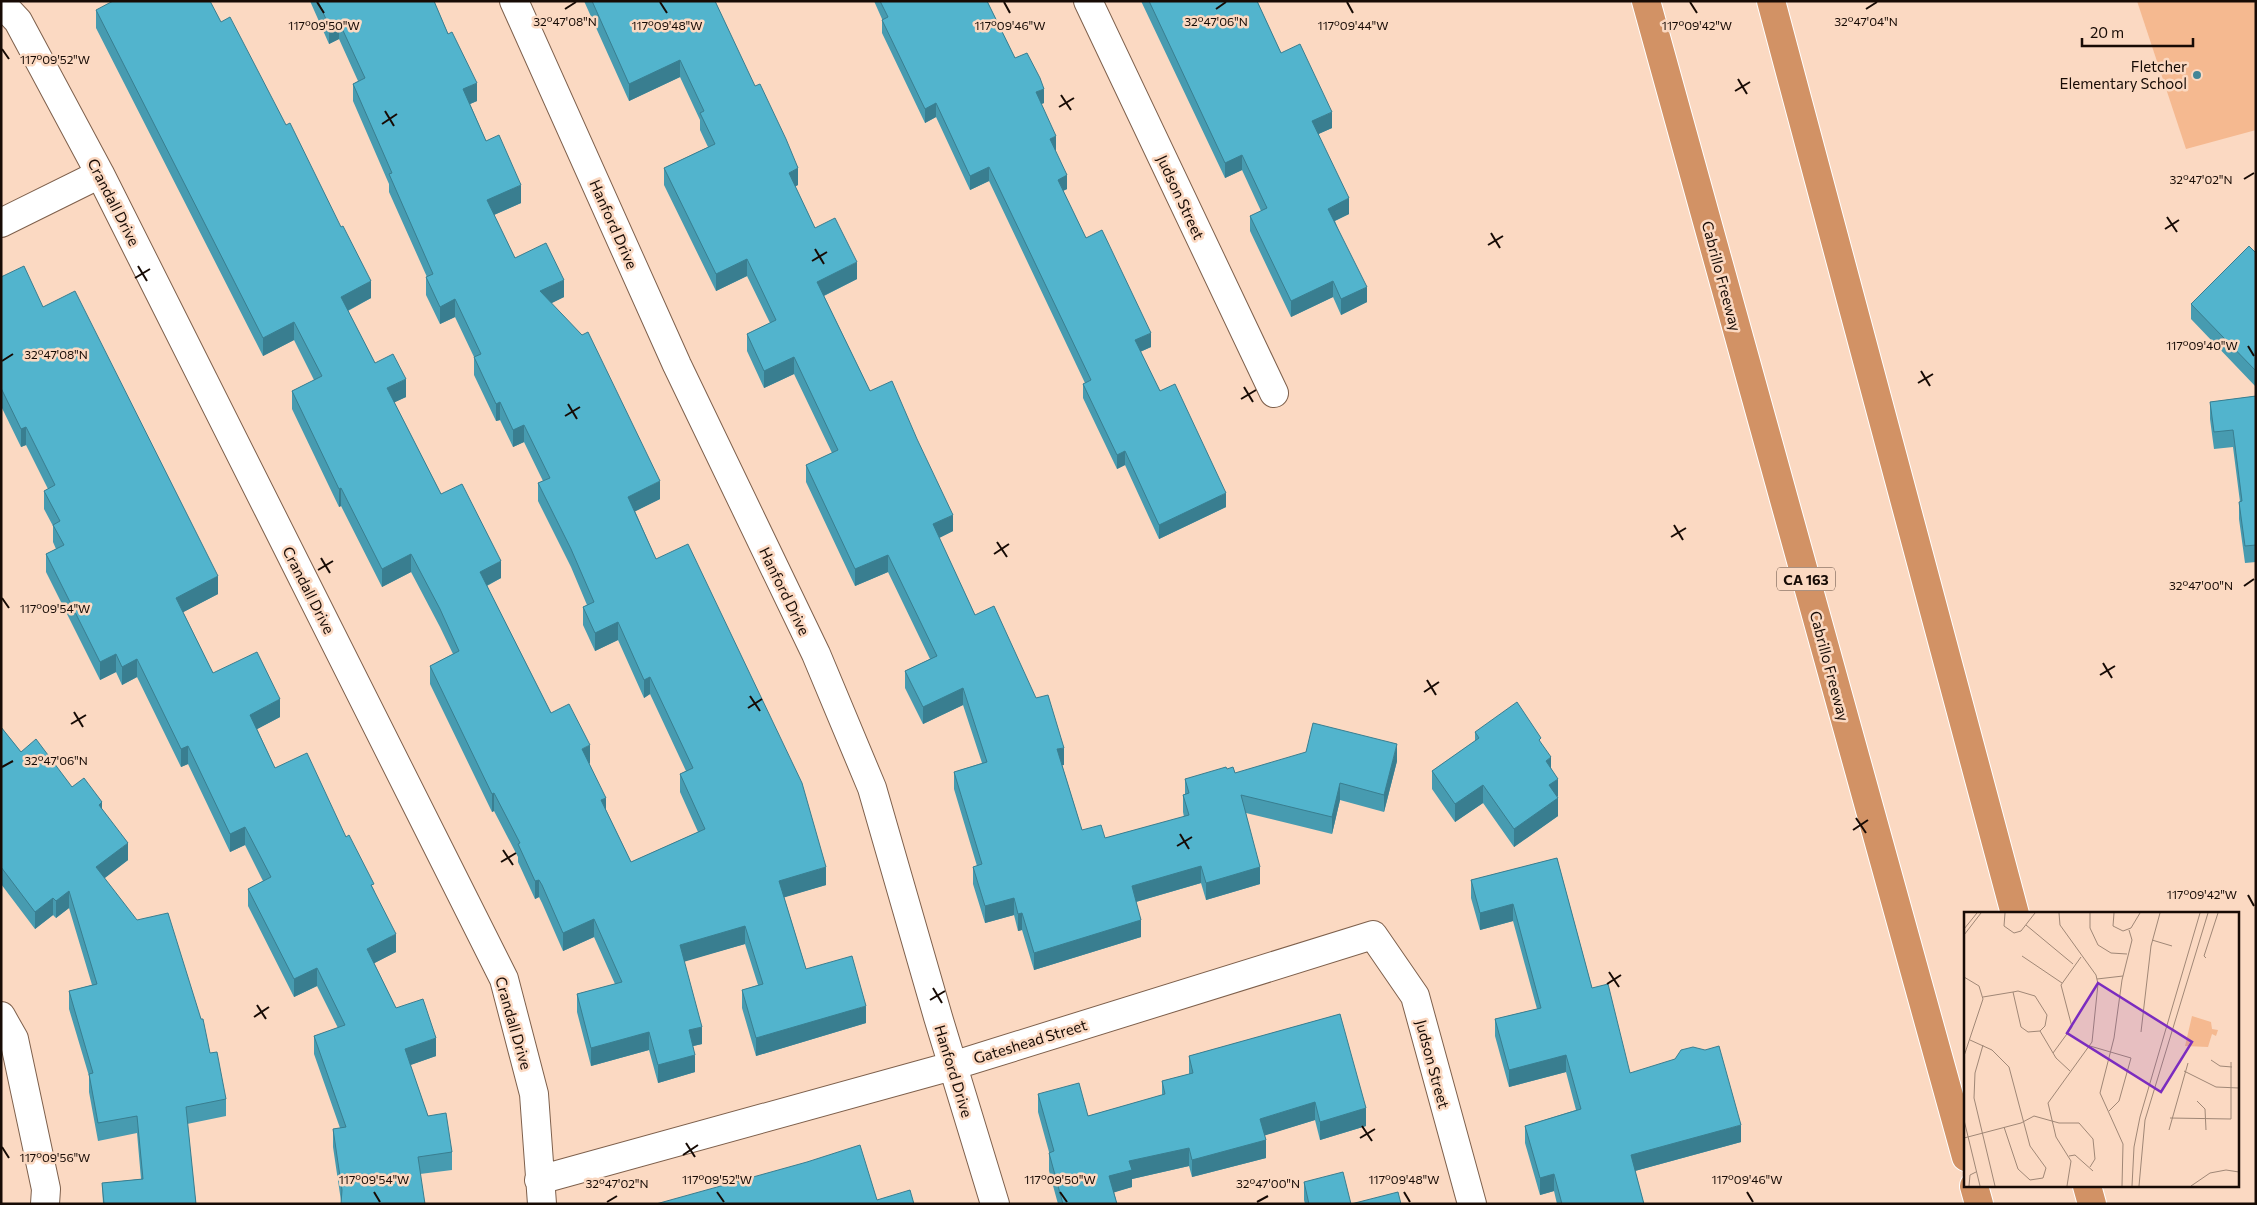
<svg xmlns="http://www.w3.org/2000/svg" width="2257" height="1205" font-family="Commissioner,sans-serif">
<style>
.green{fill:#f5b990}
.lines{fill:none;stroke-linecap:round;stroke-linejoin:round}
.minor-casing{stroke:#7e604c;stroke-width:30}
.motorway-casing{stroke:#fff;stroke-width:30}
.minor{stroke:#fff;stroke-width:28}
.motorway{stroke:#d29265;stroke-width:28}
.wall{fill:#479bb0}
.shaded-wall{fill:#397e90}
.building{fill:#52b4cd;stroke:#397e90}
.ticks{fill:none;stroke:#170b05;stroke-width:2}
.poi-dot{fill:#448697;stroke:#fbd9c2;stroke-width:2}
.labels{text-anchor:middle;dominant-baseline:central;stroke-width:5;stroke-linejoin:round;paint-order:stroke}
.shield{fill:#fbd9c2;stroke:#5b493e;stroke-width:1}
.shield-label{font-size:14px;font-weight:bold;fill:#170b05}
.poi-label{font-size:15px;fill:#170b05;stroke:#fbd9c2;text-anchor:end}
.street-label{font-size:15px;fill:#170b05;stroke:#fbd9c2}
.inset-road{fill:none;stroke:#a08776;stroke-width:1}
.view{fill:#7b2cbf;fill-opacity:0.15;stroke:#7b2cbf;stroke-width:2.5}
.inset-edge{fill:none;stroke:#170b05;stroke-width:2.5}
.ticks-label{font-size:12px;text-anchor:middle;fill:#170b05;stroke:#fbd9c2;stroke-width:5;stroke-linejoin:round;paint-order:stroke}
</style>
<rect width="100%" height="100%" fill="#fbd9c2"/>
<path class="green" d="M2137,1H2256V130L2186,149Z"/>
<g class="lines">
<g class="minor-casing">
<path id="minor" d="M514,1L677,365L816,654L872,788L938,1017L995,1204
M1088,1L1274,393
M1,3L18,21L100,174L504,979L534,1094L542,1204
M1,223L100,174
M1,1016L14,1039L46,1189L45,1204
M539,1180L952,1066L1373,935L1415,996L1472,1204"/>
</g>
<g class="motorway-casing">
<path id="motorway" d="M1646,1L1966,1157
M1771,1L2015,914
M1974,1186L1979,1204
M2087,1186L2092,1204"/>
</g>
<use href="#minor" class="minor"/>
<use href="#motorway" class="motorway"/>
</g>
<path class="wall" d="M310,1H434L477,101L470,104L486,141L521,203L494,215L515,258L564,297L551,303L660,499L635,511L656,559L826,885L784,897L806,969L866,1023L756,1056L742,1008V990L758,985L745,944L684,961L702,1044L693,1046L695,1072L658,1083L649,1050L591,1066L577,1012V994L615,984L594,937L563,951L542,903L539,897L535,899L518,862V857L494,811L492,812L430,684V666L453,654L440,627L411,572L382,587L341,506L339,507L292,409V391L314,380L294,340L263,356L96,28V10L221,22L371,298L348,311L375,363L406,397L394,402L441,494L501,578L487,586L551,713L590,763L589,764L606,810L631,862L698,832L680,792V774L686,771L650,694L644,698L618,640L595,651L583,625V607L587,605L571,567L538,501V483L543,481L524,442L513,447L500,420L496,421L474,375V357L455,317L440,324L426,295V277H427L389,192V184L353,101V84L358,81L339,39L329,44Z
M584,1H715L798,185L795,186L815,228L857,279L824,296L870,391L953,531L939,538L975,615L1064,765H1062L1082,830L1105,838L1184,817L1183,812V795L1185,794V779L1227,769L1235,773L1397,761L1384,812L1340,800L1332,834L1246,813L1260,884L1206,900L1201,883L1136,902L1141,937L1034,970L1022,930L1018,931L1014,915L985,923L973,884V867L977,866L954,789V772L982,763L963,705L923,724L905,688V671L930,659L888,572L855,586L806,482V465L832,453L794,374L764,388L747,351V334L770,323L747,276L716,291L664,185V168L708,147L700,130V120L680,77L629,101Z
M874,1H987L1015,58L1044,103L1041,104L1056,150H1055L1067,189L1063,191L1086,238L1151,347L1140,352L1160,391L1226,507L1159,539L1125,465L1117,469L1083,398V384L1085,383L989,181L970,190L936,117L925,123L882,33V19Z
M1141,1H1257L1281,53L1332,128L1318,134L1349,214L1335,221L1367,302L1341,315L1333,297L1291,317L1250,231V216L1261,211L1242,170L1225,178Z
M2256,253V387L2191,319V304Z
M1,277L43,307L218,594L183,612L213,673L280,717L257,729L275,768L346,837L374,890L396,952L374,963L396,1008L436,1056L410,1065L428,1116L452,1152V1170L420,1174L341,1201L333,1147V1129L340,1128L314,1054V1036L338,1028L317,986L294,997L248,906V889L263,881L245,845L230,852L188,764L181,767L137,677L122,685L116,672L100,680L46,572V554L56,549L53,542V526L44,509V491L48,489L26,445L21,447L1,406Z
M2256,396V562L2245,563L2239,519V502H2240L2233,447L2214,449L2210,419V402Z
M1,727L21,752L72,787L102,809L128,860L104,878L210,1053L226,1099V1116L187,1124L196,1204H103L102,1183L141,1179L137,1133L98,1141L89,1092V1076L69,1009V991L92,985L69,908L56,918L53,915L35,929L1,884Z
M1475,732L1541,743L1551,768L1558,796L1557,797L1558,816L1514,847L1483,803L1455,822L1432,789V771L1475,741Z
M1557,858L1592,988L1630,1073L1741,1142L1635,1171L1644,1204H1557L1554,1191L1540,1195L1525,1143V1126L1576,1110L1566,1072L1509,1087L1495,1036V1019L1537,1009L1513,921L1480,930L1471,898V880Z
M1340,1014L1366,1126L1320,1140L1315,1120L1265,1135L1266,1158L1192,1177L1189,1166L1132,1179V1187L1114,1192L1117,1204H1058L1049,1171V1152L1038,1112V1094L1088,1116L1162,1095V1081L1189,1074V1056Z
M1304,1182L1351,1204H1305L1304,1200Z"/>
<path class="shaded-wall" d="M339,22V39L329,44V26Z
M680,60V77L629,101V84Z
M477,83V101L463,107V89Z
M1044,89V103L1036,106V92Z
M936,103V117L925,123V109Z
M1332,112V128L1312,137V121Z
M1056,136V150L1050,152V139Z
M1242,155V170L1225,178V163Z
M989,167V181L970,190V176Z
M798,168V185L789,190V173Z
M1067,175V189L1058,193V180Z
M521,185V203L487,218V200Z
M1349,198V214L1328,224V209Z
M747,259V276L716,291V274Z
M857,262V279L817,299V282Z
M564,280V297L540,309V291Z
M371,281V298L341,314V297Z
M1333,281V297L1291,317V301Z
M1367,287V302L1341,315V299Z
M455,299V317L440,324V307Z
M294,322V340L263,356V338Z
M1151,333V347L1135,354V340Z
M794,357V374L764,388V371Z
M406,379V397L387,406V388Z
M500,402V420L496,421V404Z
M524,425V442L513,447V430Z
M26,427V445L21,447V429Z
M1125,451V465L1117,469V455Z
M660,481V499L628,515V497Z
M341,488V506L339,507V489Z
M1226,493V507L1159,539V525Z
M953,515V531L933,541V524Z
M411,554V572L382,587V569Z
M888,555V572L855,586V569Z
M501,561V578L480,589V572Z
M218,576V594L176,616V598Z
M618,622V640L595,651V633Z
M116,654V672L100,680V662Z
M137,659V677L122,685V667Z
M650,677V694L644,698V680Z
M963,688V705L923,724V707Z
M280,699V717L250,733V715Z
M1397,744V761L1384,812V795Z
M590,745V763L582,767V749Z
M188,746V764L181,767V749Z
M1064,748V765L1057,766V749Z
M1551,757V775L1546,761Z
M1558,779V796L1549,803V785Z
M1340,783V800L1332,834V817Z
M1483,785V803L1455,822V804Z
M494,793V811L492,812V794Z
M606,798V816L601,800Z
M1558,798V816L1514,847V829Z
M102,802V819L99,805Z
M245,827V845L230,852V834Z
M128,843V860L96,885V867Z
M1201,866V883L1132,903V886Z
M826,867V885L779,899V881Z
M1260,867V884L1206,900V883Z
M539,880V897L535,899V881Z
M69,891V908L56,918V901Z
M53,898V915L35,929V912Z
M1014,898V915L985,923V906Z
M1513,904V921L1480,930V913Z
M1022,913V930L1018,931V914Z
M594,919V937L563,951V933Z
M1141,920V937L1034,970V953Z
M745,926V944L680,963V945Z
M396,934V952L367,967V949Z
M317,968V986L294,997V979Z
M866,1006V1023L756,1056V1038Z
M702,1027V1044L689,1047V1030Z
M649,1032V1050L591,1066V1048Z
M436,1038V1056L405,1067V1049Z
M695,1055V1072L658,1083V1065Z
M1566,1055V1072L1509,1087V1070Z
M1315,1102V1120L1260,1137V1119Z
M1366,1108V1126L1320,1140V1122Z
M1741,1125V1142L1631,1172V1155Z
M1266,1140V1158L1192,1177V1160Z
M1189,1148V1166L1132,1179V1187L1109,1194V1176L1129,1161Z
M1554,1174V1191L1540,1195V1178Z"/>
<path class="building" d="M113,1H210L221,22L230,17L286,125L290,123L341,227L343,226L371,281L341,297L375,363L393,354L406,379L387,388L441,494L462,484L501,561L480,572L551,713L569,704L590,745L582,749L606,798L601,800L631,862L705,829L680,774L693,768L650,677L644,680L618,622L595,633L583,607L594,602L571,549L538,483L550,478L524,425L513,430L500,402L496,404L474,357L481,354L455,299L440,307L426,277L433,274L389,174L392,173L353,84L365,78L339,22L329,26L318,1H434L448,34L452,32L477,83L463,89L486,141L499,135L521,185L487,200L515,258L546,243L564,280L540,291L582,335L588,332L660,481L628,497L656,559L688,544L802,783L826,867L779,881L806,969L852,956L866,1006L756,1038L742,990L763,984L745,926L680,945L702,1027L689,1030L695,1055L658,1065L649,1032L591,1048L577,994L622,982L594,919L563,933L542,885L539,880L535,881L518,844L520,843L494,793L492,794L430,666L459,651L440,609L411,554L382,569L341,488L339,489L292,391L322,376L294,322L263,338L96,10Z
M592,1H715L755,86L760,84L786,139L798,168L789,173L815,228L835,218L857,262L817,282L870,391L892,381L917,439L953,515L933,524L975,615L994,606L1036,698L1048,695L1064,748L1057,749L1082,830L1101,825L1105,838L1189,815L1183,795L1189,793L1185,779L1226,767L1227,769L1233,767L1235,773L1306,752L1313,723L1397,744L1384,795L1340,783L1332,817L1241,795L1260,867L1206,883L1201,866L1132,886L1141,920L1034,953L1022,913L1018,914L1014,898L985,906L973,867L982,864L954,772L987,762L963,688L923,707L905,671L937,656L888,555L855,569L806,465L838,450L794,357L764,371L747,334L776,320L747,259L716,274L664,168L715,144L700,113L704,111L680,60L629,84Z
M880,1H987L1015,58L1027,53L1040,78L1044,89L1036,92L1056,136L1050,139L1067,175L1058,180L1086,238L1102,230L1151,333L1135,340L1160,391L1175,384L1226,493L1159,525L1125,451L1117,455L1083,384L1091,380L989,167L970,176L936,103L925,109L882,20L888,17Z
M1149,1H1257L1281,53L1300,44L1332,112L1312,121L1349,198L1328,209L1367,287L1341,299L1333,281L1291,301L1250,216L1267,208L1242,155L1225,163Z
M2249,246L2256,253V371L2191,304Z
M24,266L43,307L75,291L218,576L176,598L213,673L257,652L280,699L250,715L275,768L307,753L346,837L349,835L374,884L371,885L396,934L367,949L396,1008L423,999L436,1038L405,1049L428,1116L446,1113L452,1152L418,1157L425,1204H341L342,1190L333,1129L346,1127L314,1036L345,1025L317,968L294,979L248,889L271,877L245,827L230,834L188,746L181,749L137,659L122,667L116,654L100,662L46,554L64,545L53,525L60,521L44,491L55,485L26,427L21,429L1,388V277Z
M2256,396V545L2245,546L2239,502L2242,501L2233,430L2214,432L2210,402Z
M1517,702L1541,738L1539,740L1551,757L1546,761L1558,779L1549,785L1558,798L1514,829L1483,785L1455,804L1432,771L1479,738L1475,732Z
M1,727L21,752L36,739L72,787L84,778L102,802L99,805L128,843L96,867L137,920L168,913L201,1019H203L210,1053L217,1052L226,1099L186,1107L196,1204H104L102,1183L143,1179L137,1116L98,1123L89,1074L93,1073L69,991L97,984L69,891L56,901L53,898L35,912L1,867Z
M1557,858L1592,988L1608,984L1630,1073L1675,1059L1681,1050L1693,1047L1705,1050L1719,1046L1741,1125L1631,1155L1644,1204H1562L1554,1174L1540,1178L1525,1126L1581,1109L1566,1055L1509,1070L1495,1019L1541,1008L1513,904L1480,913L1471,880Z
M1340,1014L1366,1108L1320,1122L1315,1102L1260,1119L1266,1140L1192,1160L1189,1148L1129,1161L1132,1170L1109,1176L1117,1204H1063L1049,1153L1054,1151L1038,1094L1079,1083L1088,1116L1165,1094L1162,1081L1193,1073L1189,1056Z
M860,1145L877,1200L910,1190L914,1204H656L807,1162Z
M1343,1172L1351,1204H1309L1304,1182Z
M1398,1192L1401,1204H1351Z"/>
<path class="ticks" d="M317,2L324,13M660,2L667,13M1004,2L1010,13M1347,2L1353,13M1690,2L1697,13M565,9L576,2M1216,9L1226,2M1866,9L1877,2M2,49L9,59M1738,79L1747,94M1735,91L1750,82M1061,95L1071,110M1059,107L1074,98M385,111L394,126M382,124L397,114M2244,179L2254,173M2167,217L2177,232M2165,229L2179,220M1491,233L1500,248M1488,245L1503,236M815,249L824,264M812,261L827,252M138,266L147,281M135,278L150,269M2248,346L2254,356M2,361L13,354M1921,371L1930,386M1918,383L1933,374M1244,387L1253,402M1241,399L1256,390M568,404L577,419M565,416L580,407M1674,525L1683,540M1671,537L1686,528M997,542L1007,557M994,554L1009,544M321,558L330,573M318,570L333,561M2244,586L2254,579M2,598L9,608M2103,663L2112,678M2100,675L2115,666M1427,680L1436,695M1424,692L1439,682M750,696L760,711M748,708L762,699M74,712L83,727M71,724L86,715M2,767L13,761M1856,818L1866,833M1853,830L1868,820M1180,834L1189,849M1177,846L1192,837M503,850L513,865M501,862L516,853M2248,895L2254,906M1609,972L1619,987M1607,984L1621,975M933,988L942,1003M930,1000L945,991M257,1005L266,1019M254,1017L269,1007M1362,1126L1372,1141M1360,1138L1375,1129M686,1143L695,1157M2,1147L9,1158M683,1155L698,1145M374,1192L380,1202M717,1192L724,1202M1060,1192L1067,1202M1404,1192L1410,1202M1747,1192L1753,1202M607,1202L617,1196M1257,1202L1268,1196"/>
<circle class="poi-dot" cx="2197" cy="75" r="5"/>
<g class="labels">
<rect class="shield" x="1777" y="567.5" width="58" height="23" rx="4"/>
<g class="shield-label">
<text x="1806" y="579">CA 163</text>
</g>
<g class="poi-label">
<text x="2187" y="66">Fletcher<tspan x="2187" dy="17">Elementary School</tspan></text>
</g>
<g class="street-label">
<text transform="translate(1181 197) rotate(65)">Judson Street</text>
<text transform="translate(114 202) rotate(63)">Crandall Drive</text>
<text transform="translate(614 224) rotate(66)">Hanford Drive</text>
<text transform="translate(1722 276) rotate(75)">Cabrillo Freeway</text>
<text transform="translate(309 590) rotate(63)">Crandall Drive</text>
<text transform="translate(785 591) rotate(64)">Hanford Drive</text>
<text transform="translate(1830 666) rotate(75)">Cabrillo Freeway</text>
<text transform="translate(514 1023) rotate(74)">Crandall Drive</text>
<text transform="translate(1030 1041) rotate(-17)">Gateshead Street</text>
<text transform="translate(1433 1064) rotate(75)">Judson Street</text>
<text transform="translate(954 1071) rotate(73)">Hanford Drive</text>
</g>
</g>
<g transform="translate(1964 912)">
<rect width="275" height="275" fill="#fbd9c2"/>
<path d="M228,104L247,110L248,117L254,118L252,124L248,122L244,135L221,134Z" fill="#f5b990"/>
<path class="inset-road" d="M41,1L40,14L50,21L57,19L71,1M95,1L96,13L132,63L134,72L128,130L84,191L92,225L107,249L103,274M126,1V16L134,33L147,41L163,42M150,1L149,14L159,19L167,16L176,1M62,13L109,52M0,17L13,1M0,23L17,1M188,28L208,34M58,44L98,71M242,46L240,44L254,1M0,65L15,74L19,87L0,144M133,67L159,64M19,85L49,80L54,79L71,84L83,103L81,114L76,119L64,120L57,115L49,80M76,119L92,146L106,159M177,120L187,34L196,1M6,128L28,138L45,155L66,234L82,256L79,266L66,268L54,257L40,215M19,133L11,161L10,186L31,274M126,134L167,146L155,189L145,199M89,141L108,115L97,73L117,45M247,148L256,154L268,155M220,159L252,175L275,176M233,189L241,197L242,218M206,206L267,207V150M0,208L16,274M205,218L224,151M0,226L57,211L70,204L95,211H115L129,227L131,247L126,255M105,244L111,243L129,259M5,274L6,263L12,260M158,274L159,232L136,181L150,126L158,68L168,28L165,18M168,274L170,235L176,205L236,1M175,274L181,208L244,1M227,274L246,261L262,258L275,260"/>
<path class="view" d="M134,71L228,130L197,180L103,121Z"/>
<rect width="275" height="275" class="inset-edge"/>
</g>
<g class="ticks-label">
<text x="565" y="26">32°47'08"N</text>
<text x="1216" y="26">32°47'06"N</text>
<text x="1866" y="26">32°47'04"N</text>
<text x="324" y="30">117°09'50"W</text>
<text x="667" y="30">117°09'48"W</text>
<text x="1010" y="30">117°09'46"W</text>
<text x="1353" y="30">117°09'44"W</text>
<text x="1697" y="30">117°09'42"W</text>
<text x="55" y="64">117°09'52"W</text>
<text x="2201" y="184">32°47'02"N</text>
<text x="2202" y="350">117°09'40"W</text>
<text x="56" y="359">32°47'08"N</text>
<text x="2201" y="590">32°47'00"N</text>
<text x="55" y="613">117°09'54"W</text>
<text x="56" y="765">32°47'06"N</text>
<text x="2202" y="899">117°09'42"W</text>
<text x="55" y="1162">117°09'56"W</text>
<text x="374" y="1184">117°09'54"W</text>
<text x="717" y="1184">117°09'52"W</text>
<text x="1060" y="1184">117°09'50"W</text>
<text x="1404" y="1184">117°09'48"W</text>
<text x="1747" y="1184">117°09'46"W</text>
<text x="617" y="1188">32°47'02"N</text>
<text x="1268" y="1188">32°47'00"N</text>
</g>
<rect width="2257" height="1205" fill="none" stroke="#170b05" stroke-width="5"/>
<path d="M2082 38v8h111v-8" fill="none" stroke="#170b05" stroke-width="2.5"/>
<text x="2090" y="38" font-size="15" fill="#170b05" stroke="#fbd9c2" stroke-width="4" paint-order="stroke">20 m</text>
</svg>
